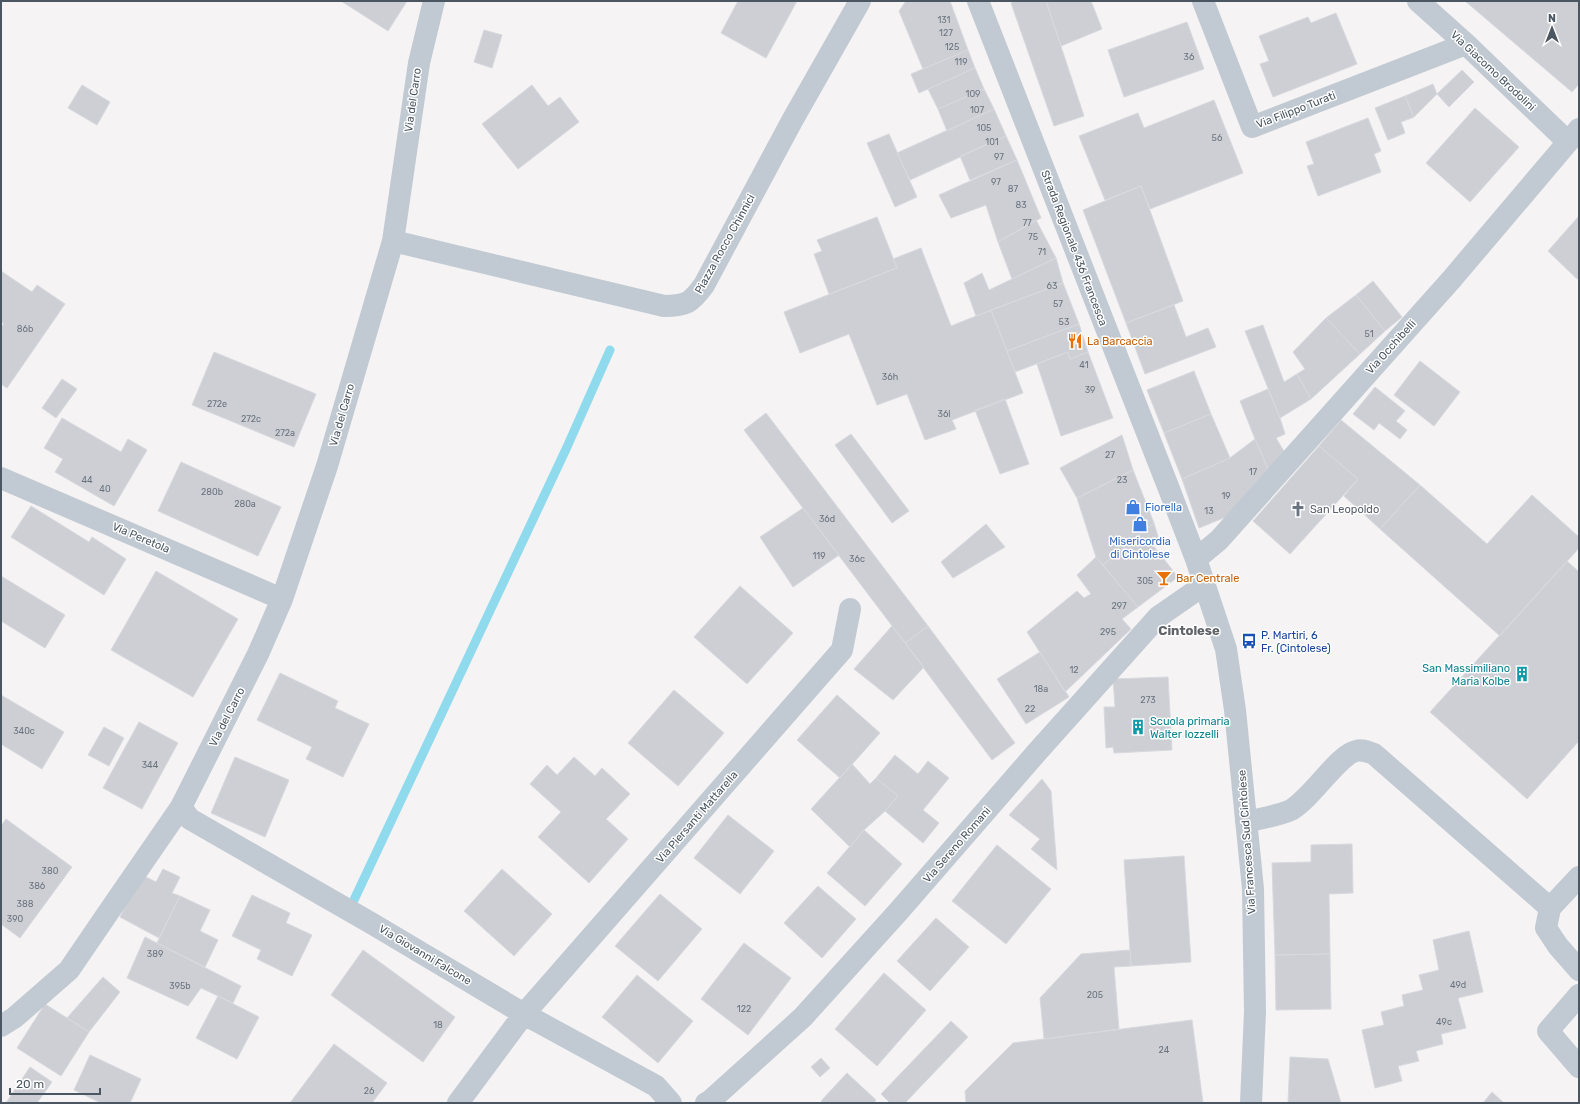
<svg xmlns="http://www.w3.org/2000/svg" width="1580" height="1104" font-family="Rubik,sans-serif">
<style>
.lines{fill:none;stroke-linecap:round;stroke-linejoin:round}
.stream{stroke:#90daee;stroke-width:9}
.building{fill:#cdcfd5;stroke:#d7d9de}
.minor{stroke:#c1cad2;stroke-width:22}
.labels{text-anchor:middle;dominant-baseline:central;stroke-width:3;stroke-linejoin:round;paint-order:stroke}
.number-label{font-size:9px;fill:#6b747e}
.street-label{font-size:11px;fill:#4a5661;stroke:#fff}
.food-label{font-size:11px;fill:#c56008;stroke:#fff;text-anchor:start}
.shop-label{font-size:11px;fill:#366cbe;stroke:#fff;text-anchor:start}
.worship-label{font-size:11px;fill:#5b616d;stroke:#fff;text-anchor:start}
.transit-label{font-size:11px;fill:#164399;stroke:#fff;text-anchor:start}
.culture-label{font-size:11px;fill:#0d838f;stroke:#fff;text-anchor:end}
.quarter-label{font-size:13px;font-weight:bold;fill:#5f6368;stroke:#fff}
</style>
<rect width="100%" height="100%" fill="#f5f3f3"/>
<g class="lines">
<path class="stream" d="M354,900L567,447L610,350"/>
</g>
<path class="building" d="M341,1H407L388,31Z
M738,1H797L766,58L721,33Z
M906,1H950L968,50L923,69L899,11Z
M1015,1H1046L1084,116L1054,126L1011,3Z
M1046,1H1091L1102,29L1061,46Z
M1465,1H1579V84L1572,92Z
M1336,13L1357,64L1273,97L1260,64L1269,61L1259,36L1308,17L1311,23Z
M1187,22L1204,69L1124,97L1108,50Z
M484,30L502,35L492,68L474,62Z
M968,50L975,68L919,93L911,74Z
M975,68L984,89L938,109L928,89Z
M1462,70L1474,82L1449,107L1437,94Z
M1433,84L1437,94L1414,117L1405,96Z
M82,85L110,102L97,125L68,108Z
M532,85L548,106L560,97L579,122L518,169L482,124Z
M984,89L994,109L947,131L938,109Z
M1405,96L1414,117L1401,122L1405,133L1388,140L1375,108Z
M1214,100L1243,173L1150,209L1141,186L1105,200L1079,136L1138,113L1144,128Z
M1475,108L1519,147L1470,202L1426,163Z
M994,109L1006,136L910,180L897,153Z
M1368,118L1381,151L1374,154L1381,172L1318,196L1307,166L1314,164L1306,142Z
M889,134L917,197L895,207L867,143Z
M1006,136L1017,160L970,180L960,156Z
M1017,160L1041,218L998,242L986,205L951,218L939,195Z
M1141,186L1183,301L1126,323L1083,210Z
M1579,216V278L1577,279L1548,251Z
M877,217L897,268L829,294L814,254L822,251L817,240Z
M1036,220L1056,258L1012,279L998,242Z
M921,248L951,326L991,310L1023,393L952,420L956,429L925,440L907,394L877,405L849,334L800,353L784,312L897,268L893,259Z
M1056,258L1063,283L976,316L964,283L982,273L989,290Z
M1,271L32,292L37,285L65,304L7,388L1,384V327L4,324L1,322Z
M1373,281L1402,317L1385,331L1356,295Z
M1063,283L1079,324L1007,351L991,310Z
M1356,295L1385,331L1360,354L1326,318Z
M1174,305L1186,337L1208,328L1216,347L1145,374L1126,323Z
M1326,318L1360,354L1311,399L1297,374L1305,369L1293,352Z
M1079,324L1088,352L1070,359L1068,352L1015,372L1007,351Z
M1263,325L1284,382L1297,374L1311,399L1280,418L1245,331Z
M214,352L316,394L294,447L192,405Z
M1068,352L1070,359L1088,352L1113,418L1061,436L1037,364Z
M1420,361L1460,392L1434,426L1394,395Z
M1194,371L1211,414L1164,433L1147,390Z
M62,379L77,389L56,418L42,408Z
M1375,387L1405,411L1396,421L1407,430L1400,439L1379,423L1374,430L1353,414Z
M1268,389L1280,418L1285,434L1276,438L1285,453L1268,469L1255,439L1240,401Z
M1005,399L1029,464L1000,474L975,410Z
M766,413L928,626L905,643L744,430Z
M1211,414L1230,458L1182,479L1164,433Z
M62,418L121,452L128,439L147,450L114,506L55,472L63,459L44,448Z
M1341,420L1420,485L1380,529L1344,496L1358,479L1319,446Z
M851,434L909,511L892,523L835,445Z
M1122,435L1133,470L1077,498L1060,468Z
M1255,439L1268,469L1226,517L1199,528L1182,479L1230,458Z
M1319,446L1358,479L1290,554L1253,521Z
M181,462L281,507L258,556L158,511Z
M1133,470L1154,523L1103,565L1096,557L1077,498Z
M1420,485L1487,544L1532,495L1579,537V548L1500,636L1380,529Z
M31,506L89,542L92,537L126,559L104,595L11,537Z
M803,508L839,555L793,587L760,537Z
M1154,523L1159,540L1152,544L1178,577L1138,607L1103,565Z
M986,524L1005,547L953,578L941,562Z
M1096,557L1138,607L1122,619L1131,629L1065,692L1027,632L1077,591L1084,598L1091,594L1077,575Z
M1567,561L1579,572V741L1527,799L1430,712Z
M156,571L238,619L193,697L111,650Z
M1,576L65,615L45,648L1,621Z
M740,586L793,633L747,684L694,637Z
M892,626L924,667L893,700L854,669Z
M928,626L1015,743L992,760L905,643Z
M1040,652L1069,697L1026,724L997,679Z
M280,673L338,701L335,708L369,724L343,777L306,759L312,747L257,720Z
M1168,677L1172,750L1114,753L1113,747L1106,748L1104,707H1115L1113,679Z
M674,690L724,733L678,786L628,743Z
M1,695L64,732L42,769L1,744Z
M837,695L880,733L840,778L797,740Z
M139,722L178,743L142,809L103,788Z
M104,727L124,738L109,766L88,755Z
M895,755L918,774L928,761L949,778L923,810L939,823L923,843L885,811L898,796L876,778Z
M235,757L289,780L265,837L211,813Z
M574,757L595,776L602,768L630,794L606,819L628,839L589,883L538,837L561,812L530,784L547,765L557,775Z
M852,764L870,784L876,778L898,796L885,811L864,830L850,847L811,809Z
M1042,779L1051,791L1057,870L1031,849L1040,839L1009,815Z
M728,815L774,851L740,894L694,858Z
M6,819L72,867L20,938L1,924V826Z
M864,830L902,864L865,906L827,873Z
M1352,844L1353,893L1329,894L1330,954L1275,955L1272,863L1311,862V845Z
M997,845L1051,889L1006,944L952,901Z
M1184,856L1191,962L1131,966L1124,860Z
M163,869L180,877L172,893L180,896L159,938L120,917L142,875L156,882Z
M502,869L552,914L514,956L464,911Z
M818,886L856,919L822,958L784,923Z
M660,894L702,929L658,981L615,946Z
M252,895L290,913L286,923L312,935L292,976L257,959L261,950L232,936Z
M180,896L210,910L200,931L218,940L205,967L157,943Z
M936,918L969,947L930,991L897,961Z
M1469,931L1483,992L1458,998L1466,1028L1441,1034L1443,1044L1416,1051L1419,1061L1398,1066L1402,1081L1375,1088L1362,1030L1384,1025L1381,1012L1404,1006L1402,995L1423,990L1419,975L1439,970L1433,940Z
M145,937L241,986L233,1003L201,988L188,1006L127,978Z
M744,943L791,978L748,1035L701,999Z
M363,950L455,1017L423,1062L331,995Z
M1130,950L1131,966L1114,967L1119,1029L1044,1039L1040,998L1081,954Z
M1330,954L1331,1009L1276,1010L1275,955Z
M884,973L926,1010L877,1066L835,1029Z
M637,975L693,1021L658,1063L602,1017Z
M103,977L120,992L89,1032L67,1018Z
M218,996L259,1017L237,1059L196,1038Z
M45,1004L89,1032L61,1076L17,1048Z
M1192,1020L1203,1103H966L965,1091L1013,1043Z
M951,1021L968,1037L905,1103H890L881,1094Z
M334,1044L387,1083L372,1103H290Z
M90,1055L141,1079L130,1103H101L74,1090Z
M1290,1057L1328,1059L1341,1103H1288Z
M821,1058L830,1068L820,1077L811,1067Z
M30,1067L52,1082L37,1103H6Z
M847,1073L876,1100L874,1103H822L821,1101Z
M1492,1092L1504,1103H1483Z"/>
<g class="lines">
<path class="minor" d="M978,1L1169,489L1196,559L1226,649L1235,710L1253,889L1255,1012L1251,1103
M1203,1L1252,127L1466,44
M1418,1L1466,44L1568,142
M393,241L664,306C686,306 691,303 704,285L793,119L860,1
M1,478L282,599
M1196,559L1219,540L1451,280L1579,129
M181,807L190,819L371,923L524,1014L656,1086L671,1103
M1246,822C1258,819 1281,815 1291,810C1312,798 1339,754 1356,751C1363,749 1368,752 1374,754L1550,908
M1579,877L1550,908L1546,928L1558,946L1579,970
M1579,995L1548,1031L1579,1067
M1,1026L14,1018L69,970L112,907L181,807L258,654L282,599L327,466L393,241L419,63L434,1
M458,1103L524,1014L842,650L850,609
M706,1103L710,1101L803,1017L898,912L1038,751L1158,617L1204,585"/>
</g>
<defs>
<g id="restaurant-bare" transform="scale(1.2)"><path d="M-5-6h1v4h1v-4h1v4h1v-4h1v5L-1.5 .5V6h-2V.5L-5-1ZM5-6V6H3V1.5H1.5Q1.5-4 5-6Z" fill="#e8710a" stroke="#fff" stroke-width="2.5" paint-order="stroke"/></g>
<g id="shop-bare" transform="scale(1.2)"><path d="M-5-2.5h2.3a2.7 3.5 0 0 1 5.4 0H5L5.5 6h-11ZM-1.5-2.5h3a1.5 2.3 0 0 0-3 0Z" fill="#3f7fe0" stroke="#fff" stroke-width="2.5" paint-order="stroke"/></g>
<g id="church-bare" transform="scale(1.2)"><path d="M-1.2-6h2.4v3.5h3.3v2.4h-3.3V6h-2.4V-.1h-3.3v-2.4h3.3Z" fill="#6b7280" stroke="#fff" stroke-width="2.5" paint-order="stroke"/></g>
<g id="bar-bare" transform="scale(1.2)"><path d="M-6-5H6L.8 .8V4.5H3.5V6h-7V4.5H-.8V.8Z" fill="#e8710a" stroke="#fff" stroke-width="2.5" paint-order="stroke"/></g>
<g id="bus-bare" transform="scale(1.2)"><path d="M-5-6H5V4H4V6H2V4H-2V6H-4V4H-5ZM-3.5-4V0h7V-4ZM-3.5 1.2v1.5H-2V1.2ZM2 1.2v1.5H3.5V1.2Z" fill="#1a4fb4" stroke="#fff" stroke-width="2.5" paint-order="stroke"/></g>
<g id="building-bare" transform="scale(1.2)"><path d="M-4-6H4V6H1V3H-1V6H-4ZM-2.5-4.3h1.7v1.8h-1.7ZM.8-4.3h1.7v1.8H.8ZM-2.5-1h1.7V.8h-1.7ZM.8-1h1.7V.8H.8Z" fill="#0f9aa8" stroke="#fff" stroke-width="2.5" paint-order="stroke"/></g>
</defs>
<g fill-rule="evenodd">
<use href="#restaurant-bare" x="1075" y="341"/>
<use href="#shop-bare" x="1133" y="507"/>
<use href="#church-bare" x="1298" y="509"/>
<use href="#shop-bare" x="1140" y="524"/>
<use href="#bar-bare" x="1164" y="578"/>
<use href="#bus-bare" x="1249" y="641"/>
<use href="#building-bare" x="1522" y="674"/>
<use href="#building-bare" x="1138" y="727"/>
</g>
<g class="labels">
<g class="number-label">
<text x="944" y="20">131</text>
<text x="946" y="33">127</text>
<text x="952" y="47">125</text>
<text x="1189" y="57">36</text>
<text x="961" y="62">119</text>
<text x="973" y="94">109</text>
<text x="977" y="110">107</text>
<text x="984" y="128">105</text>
<text x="1217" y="138">56</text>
<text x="992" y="142">101</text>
<text x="999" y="157">97</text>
<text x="996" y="182">97</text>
<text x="1013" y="189">87</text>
<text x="1021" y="205">83</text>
<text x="1027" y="223">77</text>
<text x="1033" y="237">75</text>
<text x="1042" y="252">71</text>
<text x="1052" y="286">63</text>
<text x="1058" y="304">57</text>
<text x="1064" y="322">53</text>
<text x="25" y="329">86b</text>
<text x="1369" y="334">51</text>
<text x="1084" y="365">41</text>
<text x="890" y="377">36h</text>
<text x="1090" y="390">39</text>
<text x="217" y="404">272e</text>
<text x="944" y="414">36l</text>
<text x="251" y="419">272c</text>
<text x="285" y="433">272a</text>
<text x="1110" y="455">27</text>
<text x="1253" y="472">17</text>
<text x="87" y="480">44</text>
<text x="1122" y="480">23</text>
<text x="105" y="489">40</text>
<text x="212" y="492">280b</text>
<text x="1226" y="496">19</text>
<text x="245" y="504">280a</text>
<text x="1209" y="511">13</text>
<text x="827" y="519">36d</text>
<text x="819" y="556">119</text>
<text x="857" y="559">36c</text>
<text x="1145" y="581">305</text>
<text x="1119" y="606">297</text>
<text x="1108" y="632">295</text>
<text x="1074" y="670">12</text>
<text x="1041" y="689">18a</text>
<text x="1148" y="700">273</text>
<text x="1030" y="709">22</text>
<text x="24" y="731">340c</text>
<text x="150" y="765">344</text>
<text x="50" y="871">380</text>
<text x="37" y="886">386</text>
<text x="25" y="904">388</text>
<text x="15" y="919">390</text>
<text x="155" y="954">389</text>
<text x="1458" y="985">49d</text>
<text x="180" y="986">395b</text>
<text x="1095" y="995">205</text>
<text x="744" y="1009">122</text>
<text x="1444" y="1022">49c</text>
<text x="438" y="1025">18</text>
<text x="1164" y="1050">24</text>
<text x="369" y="1091">26</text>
</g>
<g class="street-label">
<text transform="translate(1493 71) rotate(43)">Via Giacomo Brodolini</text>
<text transform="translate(413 100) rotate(-82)">Via del Carro</text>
<text transform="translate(1296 110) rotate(-21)">Via Filippo Turati</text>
<text transform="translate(725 244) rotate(-61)">Piazza Rocco Chinnici</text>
<text transform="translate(1074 248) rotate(69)">Strada Regionale 436 Francesca</text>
<text transform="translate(1391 347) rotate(-48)">Via Occhibelli</text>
<text transform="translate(342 415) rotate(-74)">Via del Carro</text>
<text transform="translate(141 538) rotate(23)">Via Peretola</text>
<text transform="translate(227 717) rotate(-63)">Via del Carro</text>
<text transform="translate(697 817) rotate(-49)">Via Piersanti Mattarella</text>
<text transform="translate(1247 842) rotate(-94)">Via Francesca Sud Cintolese</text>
<text transform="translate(957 845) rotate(-49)">Via Sereno Romani</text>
<text transform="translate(425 955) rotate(31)">Via Giovanni Falcone</text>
</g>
<g class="food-label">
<text x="1087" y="341">La Barcaccia</text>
<text x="1176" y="578">Bar Centrale</text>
</g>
<g class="shop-label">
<text x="1145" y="507">Fiorella</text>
<text x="1140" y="541" text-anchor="middle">Misericordia<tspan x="1140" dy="13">di Cintolese</tspan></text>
</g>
<g class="worship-label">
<text x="1310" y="509">San Leopoldo</text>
</g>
<g class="transit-label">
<text x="1261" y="635">P. Martiri, 6<tspan x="1261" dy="13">Fr. (Cintolese)</tspan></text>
</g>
<g class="culture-label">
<text x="1510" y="668">San Massimiliano<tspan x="1510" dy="13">Maria Kolbe</tspan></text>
<text x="1150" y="721" text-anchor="start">Scuola primaria<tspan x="1150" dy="13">Walter Iozzelli</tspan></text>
</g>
<g class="quarter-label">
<text x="1189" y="630">Cintolese</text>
</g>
</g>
<rect width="1580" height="1104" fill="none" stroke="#4a5661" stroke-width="4"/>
<g transform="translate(1552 28)" stroke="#ffffff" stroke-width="3" paint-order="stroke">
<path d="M0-3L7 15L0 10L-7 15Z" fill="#4a5661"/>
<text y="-6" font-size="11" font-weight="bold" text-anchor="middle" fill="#4a5661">N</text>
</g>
<path d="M10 1088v6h90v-6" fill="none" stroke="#4a5661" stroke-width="2"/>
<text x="16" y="1088" font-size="12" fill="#4a5661" stroke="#ffffff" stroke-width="3" paint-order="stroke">20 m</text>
</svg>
